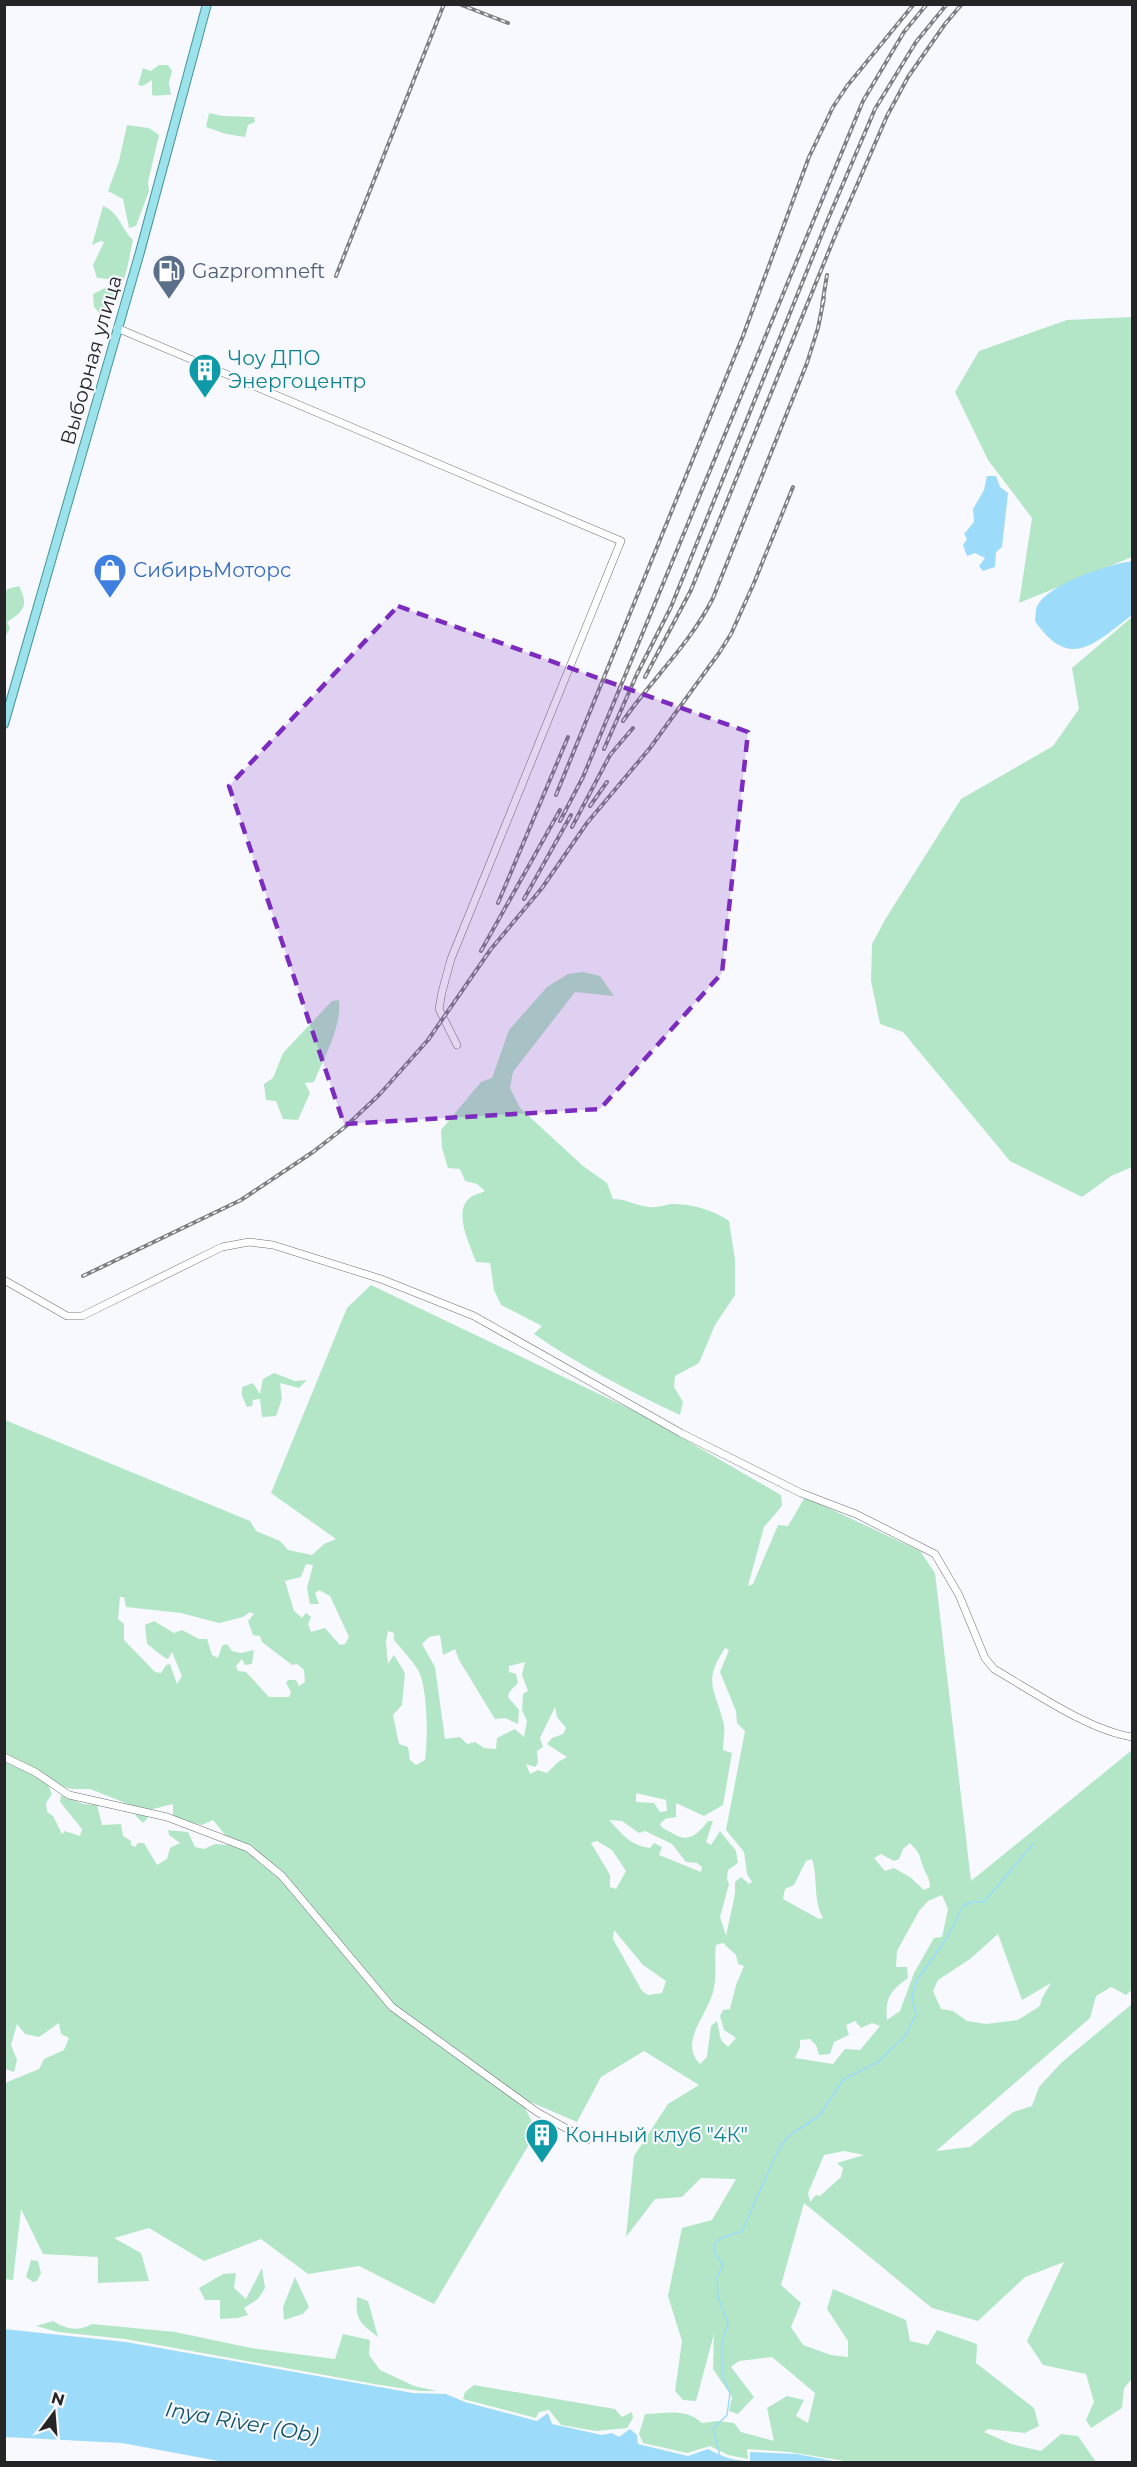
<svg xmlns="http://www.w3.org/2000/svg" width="1137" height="2467" font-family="Montserrat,sans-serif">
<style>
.green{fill:#b2e6c6;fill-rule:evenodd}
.water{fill:#9ddbfb}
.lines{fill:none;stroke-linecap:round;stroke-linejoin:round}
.stream{stroke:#9ddbfb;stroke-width:1.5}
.minor-casing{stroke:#6f7074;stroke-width:8}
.major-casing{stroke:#46949d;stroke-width:10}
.minor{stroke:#fff;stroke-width:7}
.major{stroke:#9be2ea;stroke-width:8}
.rail-casing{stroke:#7f7f83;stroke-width:4}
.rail{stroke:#f8f9fe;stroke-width:1.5;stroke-dasharray:4.5;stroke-linecap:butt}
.marked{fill:#7b2cbf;fill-opacity:0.2;stroke:#7b2cbf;stroke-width:4.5;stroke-dasharray:12 8;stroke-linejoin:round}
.labels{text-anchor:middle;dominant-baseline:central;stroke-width:4.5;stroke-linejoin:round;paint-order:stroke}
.service-label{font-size:20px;fill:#4e5e75;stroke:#f8f9fe;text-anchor:start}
.culture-label{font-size:20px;fill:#0d838f;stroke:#f8f9fe;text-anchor:start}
.street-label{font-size:20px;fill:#252527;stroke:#f8f9fe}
.shop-label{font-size:20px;fill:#366cbe;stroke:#f8f9fe;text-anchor:start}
.water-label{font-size:21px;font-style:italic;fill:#11526d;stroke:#f8f9fe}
</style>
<rect width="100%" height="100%" fill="#f8f9fe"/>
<path class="green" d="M159,65H168L172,71L169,83L171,95C164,94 159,97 152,95V80L143,86L138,85L143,68L151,71Z
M209,113L223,116L254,117L255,122L248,125L245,137L226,134L206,127Z
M127,125L149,128L159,135L148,182L149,191L136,226L129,228L123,199L108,191L119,161Z
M103,206C119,212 122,230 133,240C129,259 126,280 116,297C112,304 107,309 103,317L94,307L93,294L113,284L109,279L97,278L93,265L104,242L101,241L92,245Z
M1132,317V557L1019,603L1032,518L988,460L955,392L979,351L1067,320Z
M19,586C29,606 24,611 7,622L10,628L5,637V597L7,589Z
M1132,617V1167L1111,1176L1082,1197L1010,1161L903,1032L880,1024L871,981L872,944L886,918L961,799L1053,746L1079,709L1072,668Z
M583,972L600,976L614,996L575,992L513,1072L510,1088L520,1108L583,1166L607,1183L613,1199C627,1199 636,1206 649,1207C658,1208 664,1205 672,1204C693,1204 713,1210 729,1221L735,1260V1295L715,1325L699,1363L675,1376L674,1387L683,1402L680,1415C629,1391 580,1366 534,1334L542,1326L501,1305L494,1290L490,1263L476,1262C470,1244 451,1210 472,1196C476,1194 482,1193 485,1191L477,1184L465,1181L460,1169L448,1168L442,1148L441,1130L481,1082L492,1078L509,1030L547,987L568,974Z
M339,1000C342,1027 324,1057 314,1082L305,1083L310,1093L298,1120L283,1119L276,1101L266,1100L264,1084L273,1078L283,1053L332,1001Z
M371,1285L641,1414L781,1495L782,1506L764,1527L748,1586L753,1584L778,1525L788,1526L805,1497L920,1551L935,1573L971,1881L1132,1750V1990L1126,1995L1111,1987L1096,1996L1090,2018L936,2151L970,2147L1013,2112L1032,2106L1039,2087L1061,2063L1132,2004V2379L1124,2388L1122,2408L1091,2428L1086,2420L1094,2402L1086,2374L1043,2365L1027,2341L1064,2262L1025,2277L978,2321L932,2308L804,2203L781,2285L801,2303L791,2327L803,2345L831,2355L848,2357V2341L827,2309L833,2289L906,2320L910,2341L928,2345L937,2330L977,2344L976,2363L1034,2408L1039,2426L1025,2433L988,2429L984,2432L1011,2444L1041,2451L1061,2434L1078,2436L1096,2462H851L789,2452L747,2449L748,2459L728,2455L710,2446L687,2453L643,2443L639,2434L645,2414C664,2413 687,2408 702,2423L718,2421L734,2423L741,2432L774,2441L767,2408L787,2396L804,2400L796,2416L808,2423L815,2393L772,2357L739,2361L731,2367L754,2397L738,2414L729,2411L732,2397L713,2369L714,2334L696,2401L683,2400L675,2391L682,2341L668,2296L682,2228L712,2220L736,2179L701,2178L682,2197L655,2199L626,2237L634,2156L668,2104L699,2085L644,2051L601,2077L577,2122L519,2097L537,2131L434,2304L359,2266L308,2274L261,2239L204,2261L149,2228L114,2238L141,2253L149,2281L98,2283V2257L43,2254L21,2209L13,2280L5,2279V2083L39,2069L44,2059L64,2050L69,2038L61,2034L59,2023L39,2037L25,2034L17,2024L11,2045L17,2060L14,2072L5,2069V1420L250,1521L256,1531L280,1541L288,1550L312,1555L324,1544L336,1539L271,1493L347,1308ZM306,1564L313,1565L307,1588L310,1604H319L315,1593L319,1590L330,1596L349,1637L345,1644L340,1645L325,1628L311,1632L308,1624L311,1617L306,1613L302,1618L294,1611L285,1581L301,1577ZM120,1597H124L126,1607L181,1613L219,1623L243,1617L250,1612L254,1614L248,1621L253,1635L260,1636L262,1642L292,1665L297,1664L304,1670L305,1682L299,1686L296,1680H288L286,1683L291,1692L289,1697H269L246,1672L238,1671L236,1666L242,1659L245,1665L252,1664L254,1650L241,1653L232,1651L227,1644L222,1646L218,1658L212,1655L207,1639H199L182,1630L174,1633L154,1621L145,1625L147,1644C155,1649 159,1655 168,1659L172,1652L182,1676L177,1684L170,1664L166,1665L161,1673L155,1672L124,1640V1624L118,1619ZM388,1631L394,1633V1640C402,1650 412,1660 418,1670C428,1687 428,1741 425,1760L416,1765L410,1760L408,1747L399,1744L393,1715L402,1705L405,1673L394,1655L388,1664L386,1642ZM440,1635L443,1655L455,1649L459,1660L495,1719L505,1718L518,1724L519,1710L508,1697L510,1691L518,1683L516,1674L509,1672V1666L525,1662L522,1675L528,1691L523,1694L522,1710L527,1721L524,1737L515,1729L497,1738L496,1749L484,1748L475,1742L467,1744L460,1737L445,1739L435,1667L422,1644L429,1637ZM725,1648L729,1650L720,1672L736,1711L737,1723L745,1731L726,1830L744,1852L747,1874L752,1882L749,1884L741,1877L735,1882V1894L726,1936L720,1917L729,1884L727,1879L728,1870L738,1863L736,1851L720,1831L711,1845L706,1842L713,1821H708C698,1834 688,1844 672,1833C666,1829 663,1830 660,1824L665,1819L676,1817V1803L704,1816L723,1805L732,1753L723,1750C723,1741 726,1729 723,1721C714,1687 703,1682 725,1648ZM555,1707L557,1717L566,1728L563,1734L552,1738L547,1744L567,1757L558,1762L547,1773L538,1770L530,1774L526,1764L535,1767L538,1763L537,1751L543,1747L540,1738ZM47,1783L72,1789H90L133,1806L136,1816L143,1823L147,1819L149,1810L173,1804V1815L168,1817L202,1825L213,1820L230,1841L227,1845L215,1844L204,1849L195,1847L188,1832L168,1830L169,1835L180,1843L170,1848L167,1859L157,1865L144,1843H138L135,1847L131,1845V1841L123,1836L121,1824L102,1825L97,1805L83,1804L61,1795L60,1802L82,1829L80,1836L65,1831L62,1834L53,1816L47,1812L46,1803L52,1794ZM636,1793L666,1800L667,1811L660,1812L654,1803L636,1802ZM609,1820L622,1821L639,1833L645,1831L672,1844L686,1862L697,1863L702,1867L701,1872L659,1855L662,1847L654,1843L650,1848C630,1845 622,1834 609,1820ZM597,1841L612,1850L626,1871L616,1889L610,1887V1875L591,1843ZM910,1843C923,1857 918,1854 924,1869C927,1877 930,1878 930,1887L924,1890L910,1877L894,1868L885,1871L874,1858L881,1854L894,1861L899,1859L903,1849ZM812,1859C818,1878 813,1901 823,1918L819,1919L783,1899L785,1889L794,1885L806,1861ZM942,1895L948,1909L942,1937L934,1938L914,1973L900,2011L887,2020C885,1998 890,1991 908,1978L907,1967H896L897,1951L919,1911L928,1901ZM614,1930L643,1965L666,1981L662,1993L648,1995L642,1991L613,1939ZM998,1934L1022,2000L1051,1983L1042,1998L1040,2006L1018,2020L986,2024L967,2021L953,2011L941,2009L933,1991L938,1980L970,1959ZM723,1943L736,1955L738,1964L744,1966L736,1985L730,2009L723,2010L720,2016L724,2030L736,2038L728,2047L721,2040L717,2021L711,2026L707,2057L700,2064C677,2041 711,2012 714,1987C717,1973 714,1959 716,1945ZM855,2021L861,2028L872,2023L880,2026L860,2050L845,2049L833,2064L795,2058L800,2047V2040L810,2039L816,2045L819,2055L830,2054L834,2042L849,2035L846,2025ZM844,2151L864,2155L837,2163L843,2168L841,2177L820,2196L816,2195L810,2202L808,2193L824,2155Z
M274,1373L295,1381L307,1380L299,1388L280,1383L282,1399L276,1416L262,1417L260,1399L253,1400L252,1406L247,1407L242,1396V1387L253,1383L260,1394L263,1379Z
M31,2260L38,2261L41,2273L37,2281L33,2282L26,2277Z
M262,2268L265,2288L258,2299L244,2308L248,2315L238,2318L220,2319V2300H205L199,2288L223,2274L236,2273L234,2288L246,2299Z
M295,2277L309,2307L303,2314L284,2320L283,2307Z
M357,2297L368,2301L378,2337C360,2323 355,2320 357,2297Z
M53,2321C66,2329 78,2332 92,2324L175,2332L251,2348L335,2359L343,2334L370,2340L369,2355L380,2370L414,2386L437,2391H420L374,2384L125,2339L58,2332L36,2326Z
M474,2385L615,2409L622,2417L632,2412L633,2418L627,2428L596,2431L561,2425L549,2410L539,2412L536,2418L463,2399L465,2392Z"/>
<path class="water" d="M987,476H996L1000,487L1008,493L1002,547L996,552L995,567L983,571L979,566L985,558L975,553L967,556L963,545L967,539L964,534L974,522L973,509L984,490Z
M1132,561V615C1095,643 1070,672 1035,621C1036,615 1035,607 1039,603C1054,582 1107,565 1132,561Z
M4,2329L126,2342L413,2393L446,2394L465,2402L537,2421L548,2413L552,2424L602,2435L612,2433L619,2437L630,2429L637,2435L638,2444L688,2456L708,2449C723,2457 733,2461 750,2461V2452L797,2454L839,2462H224L122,2443L5,2437Z"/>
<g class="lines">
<path class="stream" d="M720,2456L713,2429L727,2415L730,2393L722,2375V2343L728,2323L718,2297L717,2277L723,2265L714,2252V2244L721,2238L742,2231L776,2155L785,2140L793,2133L819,2116L843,2080L878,2062L905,2036L916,2015L912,1996L917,1980L947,1938L963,1906L971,1902H984L1033,1844"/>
<g class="minor-casing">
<path id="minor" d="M117,328L621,541L451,959L442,992L439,1009L457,1045
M4,1280L67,1316H82L222,1247L249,1242L273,1245L381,1279L474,1316L681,1433L801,1493L856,1514L935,1554L959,1595L985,1658L994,1669C1034,1692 1088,1730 1132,1737
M4,1757L35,1772L69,1795L167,1817L248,1848L282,1876L392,2007L537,2112L587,2140"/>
</g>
<g class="major-casing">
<path id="major" d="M4,724L140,252L207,4"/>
</g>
<use href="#minor" class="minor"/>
<use href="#major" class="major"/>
<g class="rail-casing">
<path id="rail" d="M459,4L508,23
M336,276L444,4
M822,305L827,275
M645,677L691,590L837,231L887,116L908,77L945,24L962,4
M623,721C652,679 690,644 713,598L807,363L818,328L824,298
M604,749L637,674L671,607L828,219L875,109L916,42L947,4
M556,795L743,336L809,157L833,107L847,86L914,4
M590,806L607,782
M560,821L583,777L863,101L904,32L927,4
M572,827L610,755L633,728
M524,899L571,815
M498,903L568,737
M481,951L560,810
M83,1276L241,1200L313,1152L345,1127L379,1095L428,1040L491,949L542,888L587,823L650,748L719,653L731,634L754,583L793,487"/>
</g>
<use href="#rail" class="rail"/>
</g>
<path class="marked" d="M398,606L748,732L722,973L600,1109L344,1124L229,786Z"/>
<defs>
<g id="fuel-pin" transform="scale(1.725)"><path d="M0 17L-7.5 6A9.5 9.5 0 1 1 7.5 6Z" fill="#5c6f8a" stroke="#f8f9fe"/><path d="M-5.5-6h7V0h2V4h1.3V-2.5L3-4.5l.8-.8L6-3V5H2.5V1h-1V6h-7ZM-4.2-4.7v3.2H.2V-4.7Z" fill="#fff"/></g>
<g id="building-pin" transform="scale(1.725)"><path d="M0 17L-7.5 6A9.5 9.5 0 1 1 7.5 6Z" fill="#0f9aa8" stroke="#f8f9fe"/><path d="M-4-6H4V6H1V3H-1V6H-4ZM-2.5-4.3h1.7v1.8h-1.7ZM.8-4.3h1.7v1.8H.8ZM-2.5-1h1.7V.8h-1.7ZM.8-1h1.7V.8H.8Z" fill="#fff"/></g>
<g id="shop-pin" transform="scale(1.725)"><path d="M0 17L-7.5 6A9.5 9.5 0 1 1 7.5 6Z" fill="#3f7fe0" stroke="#f8f9fe"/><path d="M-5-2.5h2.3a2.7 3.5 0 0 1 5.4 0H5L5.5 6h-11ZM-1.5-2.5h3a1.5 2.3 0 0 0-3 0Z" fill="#fff"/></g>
</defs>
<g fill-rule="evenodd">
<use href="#fuel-pin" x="169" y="271"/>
<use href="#building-pin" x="205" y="370"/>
<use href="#shop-pin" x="110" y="570"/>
<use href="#building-pin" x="542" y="2135"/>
</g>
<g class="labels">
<g class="service-label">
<text x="192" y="271">Gazpromneft</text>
</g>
<g class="culture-label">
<text x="228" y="358">Чоу ДПО<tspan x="228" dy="23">Энергоцентр</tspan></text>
<text x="565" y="2135">Конный клуб "4К"</text>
</g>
<g class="street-label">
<text transform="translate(91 360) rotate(-74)">Выборная улица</text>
</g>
<g class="shop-label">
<text x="133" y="570">СибирьМоторс</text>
</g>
<g class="water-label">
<text transform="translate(242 2422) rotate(10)">Inya River (Ob)</text>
</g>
</g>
<rect width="1137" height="2467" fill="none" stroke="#252527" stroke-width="12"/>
<g transform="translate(54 2413) rotate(16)" stroke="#f8f9fe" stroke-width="4.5" paint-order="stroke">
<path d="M0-4.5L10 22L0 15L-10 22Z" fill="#252527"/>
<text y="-9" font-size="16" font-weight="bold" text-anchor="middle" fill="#252527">N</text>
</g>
</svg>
